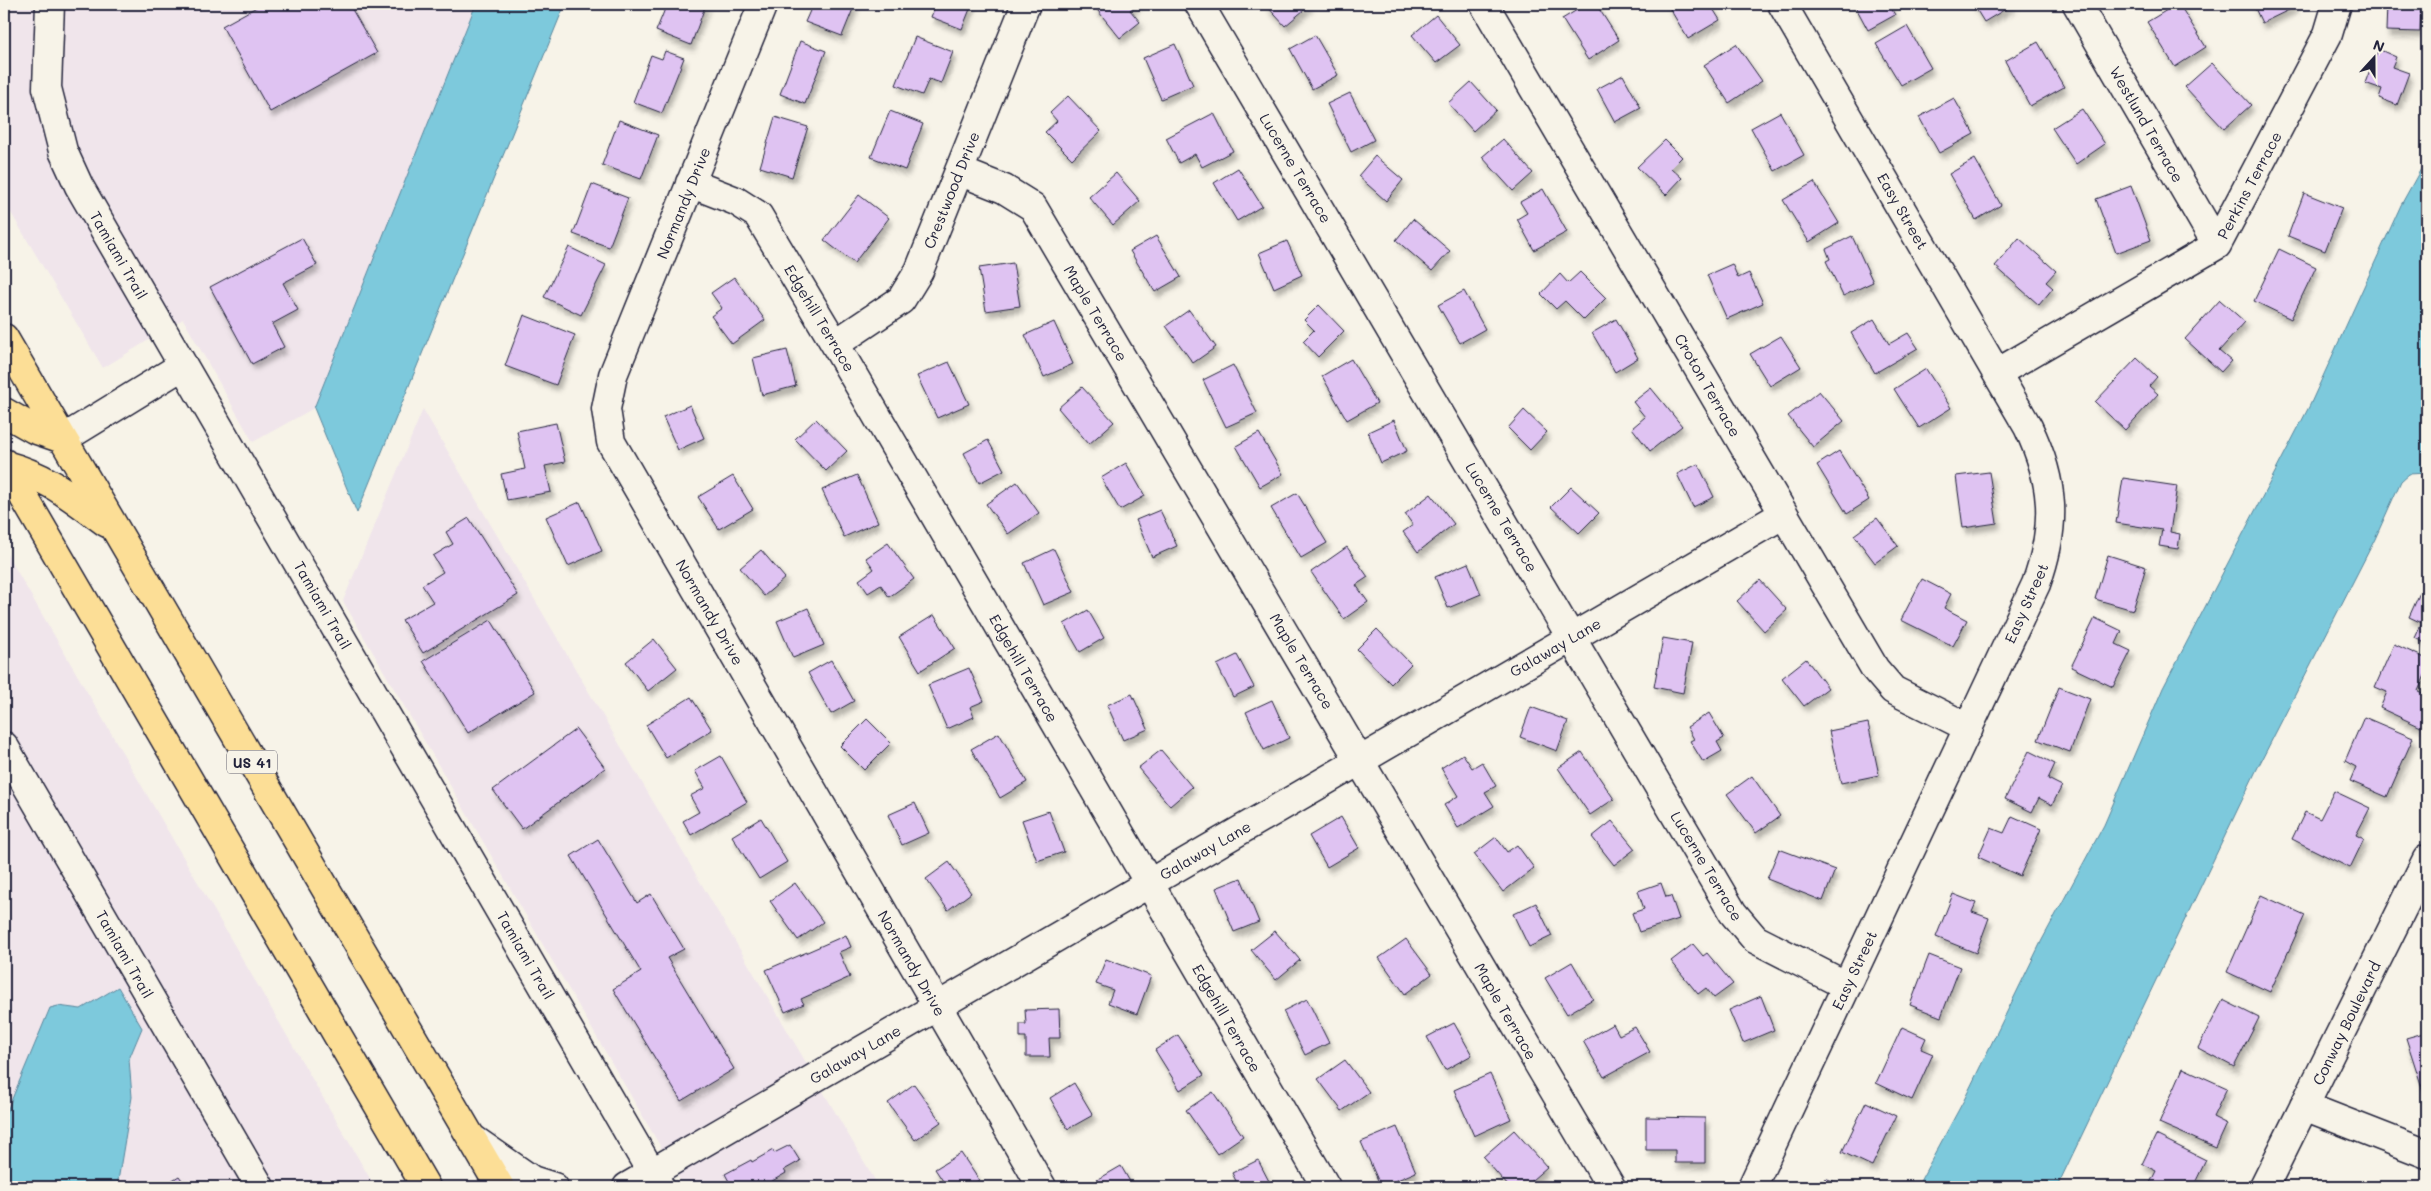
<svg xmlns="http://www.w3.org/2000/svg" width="2431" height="1191" font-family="Mali,sans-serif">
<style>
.built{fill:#f0e5eb}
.water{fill:#7dc9dc;stroke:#59869c}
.building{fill:#dfc3f2;stroke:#22223b;filter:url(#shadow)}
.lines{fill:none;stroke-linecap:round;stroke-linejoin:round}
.minor-casing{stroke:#22223b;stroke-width:31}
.major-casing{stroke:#22223b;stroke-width:31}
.minor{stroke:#f7f3e8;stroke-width:28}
.major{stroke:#fcde96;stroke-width:28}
.labels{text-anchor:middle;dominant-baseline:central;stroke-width:4.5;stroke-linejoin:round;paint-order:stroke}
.shield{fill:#f7f3e8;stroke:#62616f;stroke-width:1}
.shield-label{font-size:14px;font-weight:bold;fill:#22223b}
.street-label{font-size:15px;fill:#22223b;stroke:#f7f3e8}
</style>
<defs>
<filter id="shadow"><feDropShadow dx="3" dy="5.5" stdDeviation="2.5" flood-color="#0004"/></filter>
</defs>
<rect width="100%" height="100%" fill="#f7f3e8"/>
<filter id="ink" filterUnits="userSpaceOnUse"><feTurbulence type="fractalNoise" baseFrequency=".02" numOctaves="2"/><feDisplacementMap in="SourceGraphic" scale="10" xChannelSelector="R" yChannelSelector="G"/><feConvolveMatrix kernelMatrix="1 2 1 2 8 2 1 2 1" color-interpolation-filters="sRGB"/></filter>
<g filter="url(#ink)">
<path class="built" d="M4,4H476L314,408L253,442L183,319L103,368L4,201Z
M423,409L879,1187H684L343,601Z
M4,549L375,1187H117L132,1097L129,1059L142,1028L97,1000L81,1009L58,1006L50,1008L4,1118Z"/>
<path class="water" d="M476,4H565L357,513L314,408Z
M2427,158V473L2409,474L2401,481L2375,539L2256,771L2057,1187H1917L1964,1100L2042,940L2104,825L2163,688L2310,405L2401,205Z
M118,987L142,1028L129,1059L132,1097L117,1187H4V1118L50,1008L58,1006L81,1009Z"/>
<path class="building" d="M262,4H349L377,53L270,112L222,26Z
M667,4H706L691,45L656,31Z
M813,4H855L842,36L805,22Z
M936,4H972L962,29L931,17Z
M1096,4H1138L1130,10L1140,22L1120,38L1094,6Z
M1265,4H1309L1310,5L1285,26Z
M1587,4H1596L1619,40L1588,60L1562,19Z
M1667,4H1710L1720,20L1688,39Z
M1854,4H1889L1895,15L1868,30Z
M1973,4H2014L1984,22Z
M2177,4H2179L2206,47L2175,67L2147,22Z
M2253,4H2293L2295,7L2262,23Z
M2387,4H2421L2420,32L2386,31Z
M1436,15L1460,45L1436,63L1412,35Z
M1907,26L1931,68L1901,85L1876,44Z
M1315,35L1338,75L1312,89L1290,49Z
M915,37L953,52L941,83L929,79L922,95L896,85Z
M800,41L826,51L805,104L780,94Z
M2038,42L2064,87L2030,106L2005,61Z
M1175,44L1193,85L1161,99L1143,58Z
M1736,44L1762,81L1729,103L1704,65Z
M2378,49L2396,57L2392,67L2409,73L2397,105L2379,98L2382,89L2365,83Z
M665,51L684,58L662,113L633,102L651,55L662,59Z
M2212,63L2251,105L2224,129L2185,87Z
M1623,75L1641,108L1615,122L1597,89Z
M1471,82L1496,110L1473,131L1448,103Z
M1350,93L1374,140L1351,152L1327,104Z
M1068,96L1101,131L1072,159L1045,132L1057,121L1050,113Z
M1954,98L1974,134L1939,153L1919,117Z
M2082,109L2105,144L2076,164L2052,128Z
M890,111L923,124L905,170L871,157Z
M1780,112L1804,155L1775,171L1751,128Z
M1214,113L1233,151L1202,167L1195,154L1179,163L1166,138Z
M775,117L808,127L792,177L760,167Z
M619,120L658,135L641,179L602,165Z
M1503,139L1533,173L1513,191L1482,157Z
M1665,140L1682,157L1671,168L1682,178L1666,195L1637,167Z
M1375,156L1403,180L1386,201L1358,176Z
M1975,159L2001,205L1976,220L1949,174Z
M1238,168L1262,206L1237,221L1214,183Z
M1116,173L1140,201L1113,225L1089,197Z
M1814,182L1839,223L1809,242L1783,200Z
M592,184L628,198L609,247L573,234Z
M2131,186L2151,240L2116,253L2096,199Z
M1543,189L1567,232L1534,250L1517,219L1527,213L1520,202Z
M2304,193L2342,208L2325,251L2288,236Z
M859,195L889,218L854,263L824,240Z
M1413,219L1450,251L1432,271L1396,240Z
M1156,236L1181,277L1155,292L1130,251Z
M1852,236L1873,282L1843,296L1826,261L1830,259L1826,249Z
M302,238L317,265L283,283L298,310L272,324L284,347L252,364L210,287Z
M2019,238L2056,271L2046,282L2053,288L2039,305L1995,266Z
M1287,241L1302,275L1274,288L1259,253Z
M569,247L606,265L581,315L544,297Z
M2279,249L2316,267L2291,319L2254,301Z
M1013,263L1020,306L986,311L979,268Z
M1732,264L1738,278L1749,273L1763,303L1727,319L1707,275Z
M1580,272L1606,298L1584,320L1565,301L1556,309L1541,294L1560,274L1568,283Z
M734,277L765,320L732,344L711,316L722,308L711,293Z
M1464,291L1485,329L1460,343L1438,305Z
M2220,300L2245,322L2219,351L2231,361L2221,372L2185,339Z
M1319,305L1344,331L1318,357L1303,341L1314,330L1304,320Z
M1189,310L1216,347L1193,363L1166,326Z
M524,315L575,335L556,385L505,366Z
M1616,319L1638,358L1615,372L1592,333Z
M1874,319L1889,344L1908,333L1918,348L1875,373L1851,333Z
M1054,322L1073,364L1044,377L1025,335Z
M1781,336L1801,367L1770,386L1750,354Z
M787,350L796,386L762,395L753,358Z
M2137,358L2157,377L2149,386L2158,394L2125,430L2095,402Z
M1351,359L1377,403L1347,420L1322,376Z
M949,362L969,404L937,418L917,376Z
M1233,365L1257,413L1226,427L1203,380Z
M1926,369L1951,408L1919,428L1894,389Z
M1082,387L1114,422L1089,444L1058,408Z
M1651,388L1682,426L1650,451L1632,428L1645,417L1633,402Z
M1819,391L1844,421L1813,447L1788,416Z
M690,405L704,438L678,450L663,417Z
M1524,410L1547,432L1530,450L1508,428Z
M816,419L847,451L826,471L795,439Z
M1394,420L1407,451L1381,463L1368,432Z
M556,423L565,462L545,466L551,492L507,500L501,474L525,469L517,431Z
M1259,433L1283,474L1260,487L1236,446Z
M988,440L1004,470L979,483L964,453Z
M1839,451L1869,500L1847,514L1817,465Z
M1126,463L1145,496L1120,510L1101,478Z
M1698,464L1714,497L1693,507L1677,474Z
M1989,472L1997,523L1963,528L1956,476Z
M857,475L878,522L844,537L822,490Z
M733,476L753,509L719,529L698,497Z
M2123,478L2177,486L2170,532L2180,534L2178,549L2159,546L2162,530L2116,523Z
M1017,482L1039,513L1008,534L986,504Z
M1571,487L1599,513L1579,533L1551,507Z
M1297,493L1327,543L1301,558L1271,508Z
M1431,494L1454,524L1418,552L1403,532L1413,525L1405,514Z
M580,502L602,551L568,566L546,517Z
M1160,510L1177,546L1152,557L1136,520Z
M469,518L518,595L423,653L402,620L433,602L422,585L443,572L433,556L453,544L446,532Z
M1877,518L1898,546L1875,563L1854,535Z
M888,543L914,579L889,597L881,585L868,593L859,580L874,569L866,558Z
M1347,547L1368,577L1356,585L1368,602L1344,619L1311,572Z
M1054,549L1074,592L1043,605L1024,563Z
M761,550L785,578L764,596L740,568Z
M2108,555L2146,567L2133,610L2095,599Z
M1468,563L1481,594L1448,608L1435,577Z
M2427,577V644L2415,638L2422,623L2409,617Z
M1922,579L1951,594L1944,608L1967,620L1953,646L1901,620Z
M1760,580L1787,610L1764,631L1737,601Z
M808,608L824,645L793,658L777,621Z
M1088,610L1104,638L1080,652L1064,624Z
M934,615L955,648L920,671L899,637Z
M2095,618L2122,631L2116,644L2131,651L2113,687L2071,667Z
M491,620L535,692L468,733L423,661Z
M1377,629L1411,664L1391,684L1357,649Z
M1663,638L1692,643L1683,693L1654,687Z
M654,639L677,668L648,691L626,662Z
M2394,644L2427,659V671L2418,691L2427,695V713L2421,727L2380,708L2387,692L2375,687Z
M1237,655L1254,687L1233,697L1217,665Z
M1806,659L1828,688L1804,706L1782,678Z
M831,660L854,701L831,714L808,673Z
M969,668L984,701L970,707L974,717L947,729L928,685Z
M2059,687L2090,699L2070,752L2038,740Z
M1132,694L1148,729L1123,740L1107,705Z
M691,697L712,730L666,758L646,725Z
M1272,700L1289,738L1264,750L1246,712Z
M1531,707L1568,721L1557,751L1520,737Z
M1709,713L1724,738L1717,742L1722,751L1703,762L1690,741L1694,739L1687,727Z
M2364,717L2413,738L2387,797L2350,781L2356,767L2345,761Z
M867,719L891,743L864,770L840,746Z
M1868,723L1879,775L1841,783L1829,731Z
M576,729L605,768L522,829L493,790Z
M999,733L1027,782L1000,798L971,749Z
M1161,750L1192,787L1170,806L1138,768Z
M2029,751L2055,764L2048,779L2062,786L2052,805L2039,798L2032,812L2005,799Z
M1582,752L1614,799L1590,815L1558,768Z
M1463,754L1472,768L1482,762L1496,786L1485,792L1494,806L1458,828L1444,805L1458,796L1441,768Z
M721,756L747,802L691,835L683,821L699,812L690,796L705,788L695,771Z
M1752,776L1780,816L1756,833L1727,794Z
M2334,791L2370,808L2356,835L2364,839L2350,868L2292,839L2305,812L2320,819Z
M915,803L929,833L902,845L888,815Z
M1049,811L1064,852L1037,861L1022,820Z
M2012,816L2041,829L2020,876L1978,857L1991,828L2004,833Z
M1341,817L1359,848L1327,867L1309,836Z
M761,818L787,862L759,879L732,836Z
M1612,821L1635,849L1614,865L1592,837Z
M1496,837L1507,852L1517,845L1534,868L1503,892L1474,854Z
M598,839L637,903L651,894L684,949L667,958L734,1069L681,1101L613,989L641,972L571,856Z
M1779,849L1835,870L1823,901L1767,879Z
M949,862L971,893L948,910L926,879Z
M1241,878L1259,922L1234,932L1216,888Z
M795,883L823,922L798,940L770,901Z
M1661,883L1666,897L1671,896L1679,919L1639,932L1632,913L1644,909L1638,891Z
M1953,894L1976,903L1972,912L1989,918L1976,953L1936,937Z
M2261,895L2305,915L2270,992L2227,972Z
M1536,903L1552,936L1529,947L1513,914Z
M1275,931L1300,960L1276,980L1251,950Z
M846,935L851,947L839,952L850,977L801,999L804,1004L785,1012L766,970Z
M1406,939L1432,974L1405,994L1379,958Z
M1693,944L1703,956L1707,953L1733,984L1714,998L1706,988L1698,994L1671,961Z
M1929,955L1960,967L1941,1017L1910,1005Z
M1106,959L1151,976L1137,1014L1108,1003L1113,990L1096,984Z
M1572,962L1593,999L1567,1014L1545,978Z
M1761,996L1774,1030L1743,1043L1729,1010Z
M1307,999L1329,1043L1305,1055L1283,1011Z
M2223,1000L2259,1018L2234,1067L2198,1048Z
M1059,1009L1060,1038H1049L1050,1057H1026V1037H1020V1024H1026L1025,1010Z
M1454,1023L1472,1055L1445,1070L1427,1037Z
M1613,1024L1619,1035L1635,1027L1650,1052L1604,1077L1583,1041Z
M1902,1027L1926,1038L1921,1049L1933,1054L1912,1100L1876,1083Z
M2427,1032V1103L2406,1038Z
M1178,1035L1204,1075L1180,1090L1155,1050Z
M1345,1060L1369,1092L1342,1111L1318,1079Z
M2183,1068L2227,1088L2213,1117L2227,1124L2216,1148L2159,1123Z
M1490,1074L1511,1119L1474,1136L1454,1090Z
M1074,1083L1093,1115L1068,1129L1050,1098Z
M914,1084L941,1122L915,1140L888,1103Z
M1213,1092L1243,1136L1217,1154L1186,1110Z
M1866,1102L1896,1116L1872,1166L1842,1152Z
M1646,1117L1705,1118V1163H1675V1150H1646Z
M1397,1127L1416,1172L1381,1187L1361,1142Z
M1514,1130L1547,1167L1524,1187H1509L1483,1157Z
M2156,1135L2206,1160L2193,1187L2188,1185L2187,1187H2148L2156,1171L2142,1164Z
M790,1145L800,1161L784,1170L786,1173L762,1187H732L725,1174L751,1160L752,1162L773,1150L774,1153Z
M961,1153L979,1180L967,1187H947L935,1169Z
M1258,1160L1272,1187H1239L1232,1173Z
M1121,1166L1133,1187H1101L1097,1180Z
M179,1176L187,1187H161Z
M1825,1178L1848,1187H1822Z"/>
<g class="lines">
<g class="minor-casing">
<path id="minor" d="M50,4L47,88L63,151L79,186L660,1187
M763,4L613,375L606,409L611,442L1042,1187
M1199,4L1733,913L1755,939L1847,986
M1484,4L1875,669L1893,690L1969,728
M2077,4L2217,245
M959,171L1004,189L1033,207L1611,1187
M690,183L736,201L758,215L835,344L1326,1187
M835,344L901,300L919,271L1026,4
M1997,373L2217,245L2328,34L2337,4
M63,439L182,366
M4,746L260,1187
M2304,1106L2427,1154
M473,1139L532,1180L554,1187
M627,1187L1784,514
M1752,1187L2036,584C2057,526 2055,483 2028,427L1782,4
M2264,1187L2427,859"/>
</g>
<g class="major-casing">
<path id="major" d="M4,338L500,1187
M4,412L34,429L63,439
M4,463L426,1187
M5,465C49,477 71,497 107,523"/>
</g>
<use href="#minor" class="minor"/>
<use href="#major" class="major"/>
</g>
</g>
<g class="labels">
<rect class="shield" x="227" y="750.5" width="50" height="23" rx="4"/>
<g class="shield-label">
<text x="252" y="762">US 41</text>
</g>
<g class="street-label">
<text transform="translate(2147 124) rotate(60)">Westlund Terrace</text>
<text transform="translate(1296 168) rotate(59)">Lucerne Terrace</text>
<text transform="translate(2249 185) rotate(-62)">Perkins Terrace</text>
<text transform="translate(951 190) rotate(-68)">Crestwood Drive</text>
<text transform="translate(683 203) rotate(-68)">Normandy Drive</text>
<text transform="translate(1903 211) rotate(60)">Easy Street</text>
<text transform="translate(119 255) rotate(60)">Tamiami Trail</text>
<text transform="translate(1096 313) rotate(59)">Maple Terrace</text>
<text transform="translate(820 318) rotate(59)">Edgehill Terrace</text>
<text transform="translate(1708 385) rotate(60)">Croton Terrace</text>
<text transform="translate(1502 517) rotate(59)">Lucerne Terrace</text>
<text transform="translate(2026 603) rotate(-66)">Easy Street</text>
<text transform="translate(323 605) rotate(60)">Tamiami Trail</text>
<text transform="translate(710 612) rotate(60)">Normandy Drive</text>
<text transform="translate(1555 647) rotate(-30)">Galaway Lane</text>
<text transform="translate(1302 661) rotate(59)">Maple Terrace</text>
<text transform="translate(1024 668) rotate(60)">Edgehill Terrace</text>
<text transform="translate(1205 850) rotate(-30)">Galaway Lane</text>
<text transform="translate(1707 866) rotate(59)">Lucerne Terrace</text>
<text transform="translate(125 954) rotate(60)">Tamiami Trail</text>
<text transform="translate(526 955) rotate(60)">Tamiami Trail</text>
<text transform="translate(912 963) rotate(60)">Normandy Drive</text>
<text transform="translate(1854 970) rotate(-65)">Easy Street</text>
<text transform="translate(1506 1011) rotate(60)">Maple Terrace</text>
<text transform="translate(1227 1018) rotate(60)">Edgehill Terrace</text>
<text transform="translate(2346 1023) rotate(-64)">Conway Boulevard</text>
<text transform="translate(855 1054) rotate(-30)">Galaway Lane</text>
</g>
</g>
<rect width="2431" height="1191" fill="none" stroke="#f7f3e8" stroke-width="20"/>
<rect x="10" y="10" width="2411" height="1171" fill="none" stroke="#22223b" stroke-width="2" filter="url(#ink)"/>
<g transform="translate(2374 58) rotate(21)" stroke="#f7f3e8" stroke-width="4" paint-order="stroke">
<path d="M0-4L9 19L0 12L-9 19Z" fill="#22223b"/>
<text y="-8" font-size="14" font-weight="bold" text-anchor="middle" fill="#22223b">N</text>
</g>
</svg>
